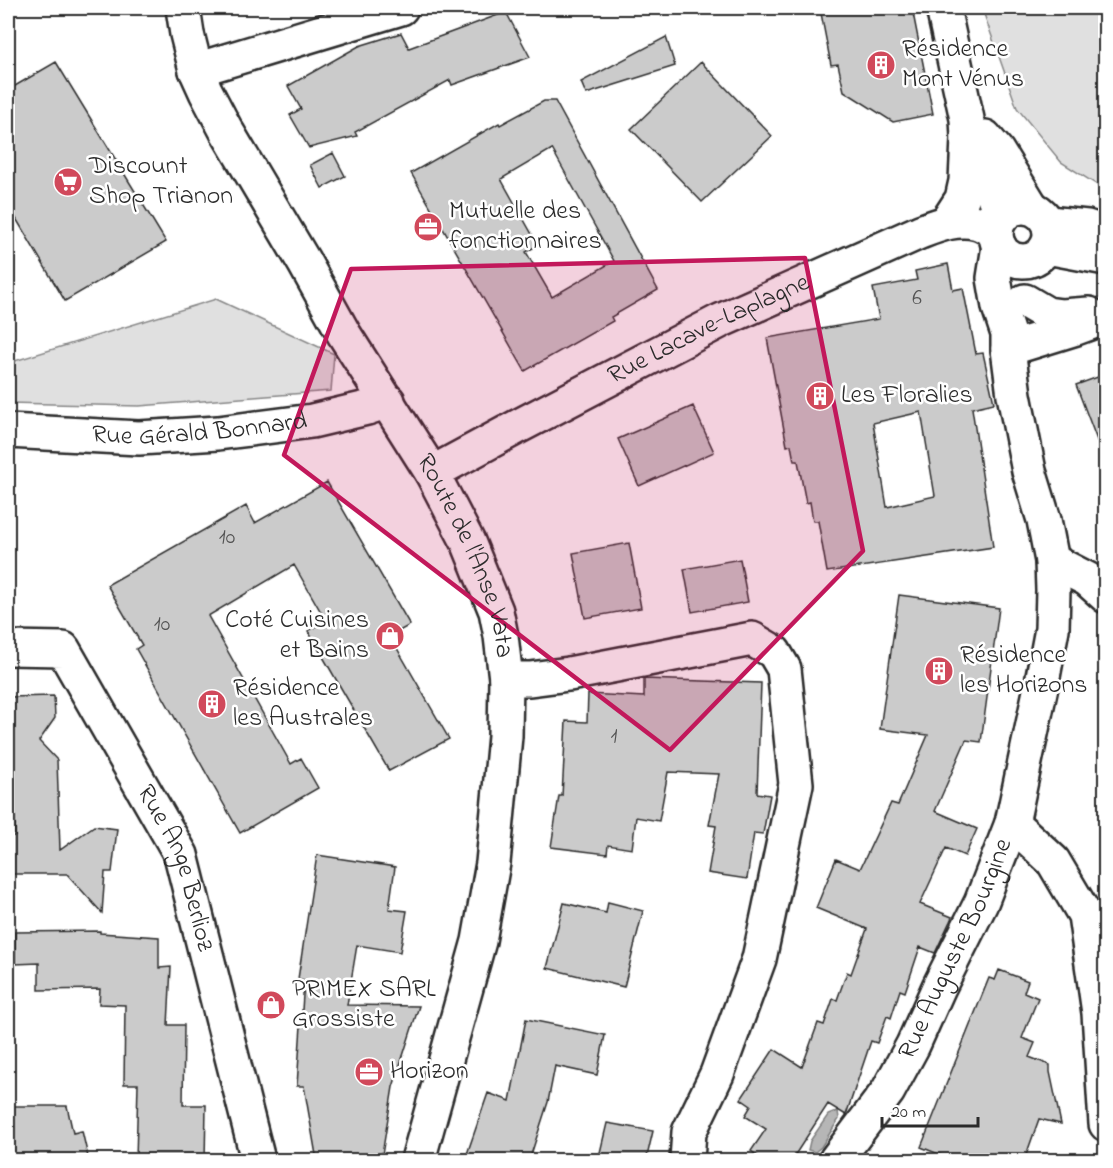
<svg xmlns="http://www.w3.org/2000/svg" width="1113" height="1168" font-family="'Indie Flower',sans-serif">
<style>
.green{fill:#e0e0e0;stroke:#868686;stroke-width:1.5}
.water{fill:#b6b6b6;stroke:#7e7e7e;stroke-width:1.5}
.building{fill:#cbcbcb;stroke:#2b2b2b;stroke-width:1.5;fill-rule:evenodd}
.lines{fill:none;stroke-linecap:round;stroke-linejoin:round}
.street-casing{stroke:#2b2b2b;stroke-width:38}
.secondary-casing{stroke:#2b2b2b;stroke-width:38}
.primary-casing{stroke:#2b2b2b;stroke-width:38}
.street{stroke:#fff;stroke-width:33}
.secondary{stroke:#fff;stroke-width:33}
.primary{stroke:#fff;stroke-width:33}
.marked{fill:#c2185b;fill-opacity:0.2;stroke:#c2185b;stroke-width:4.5;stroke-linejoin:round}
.labels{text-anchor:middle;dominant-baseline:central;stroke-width:5;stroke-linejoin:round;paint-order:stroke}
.number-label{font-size:22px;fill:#535353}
.poi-label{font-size:26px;fill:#2b2b2b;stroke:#fff;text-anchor:start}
.street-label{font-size:26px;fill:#2b2b2b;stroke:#fff}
</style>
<rect width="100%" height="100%" fill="#fff"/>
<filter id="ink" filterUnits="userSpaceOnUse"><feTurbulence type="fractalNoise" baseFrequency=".0167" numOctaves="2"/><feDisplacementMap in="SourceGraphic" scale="12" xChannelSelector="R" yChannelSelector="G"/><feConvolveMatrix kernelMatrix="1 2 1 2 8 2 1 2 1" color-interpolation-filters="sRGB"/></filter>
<g filter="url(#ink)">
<path class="green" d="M992,8H1105V190L1061,162L1017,108L984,14Z
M216,299L334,354L331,391L139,406L8,403V363Z"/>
<path class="water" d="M838,1111L839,1119L821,1147L815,1152L808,1150L810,1141L828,1115Z"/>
<path class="building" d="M820,8H912L933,114L893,122L844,91L838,64L831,65Z
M506,12L530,57L452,85L450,80L355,132L357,136L309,148L290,115L301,109L288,86L359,46L401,33L409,48Z
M666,37L675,66L586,94L581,82Z
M56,62L166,242L65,301L8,205V90Z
M701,62L772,136L702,202L631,129Z
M544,101H555L658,290L611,317L613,321L525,371L411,173L499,123L500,125ZM552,149L614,261L552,297L526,252L538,245L501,179Z
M333,153L345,176L322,188L310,165Z
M948,264L953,290L963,288L976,354L983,353L994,403L972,408L993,547L827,572L818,521H813L810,502L806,503L798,461H794L791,445L787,446L767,338L879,319L873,288L917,280L915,271ZM921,412L935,496L887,507L873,423Z
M1106,374V456H1103L1076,385Z
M693,406L714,452L639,486L618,439Z
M327,482L410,625L390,636L449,739L389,771L308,631L326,621L294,565L208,616L291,764L301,758L318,788L240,833L136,649L142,645L107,585L246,506L255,523Z
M629,543L641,608L585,618L573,553Z
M740,559L748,602L692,612L684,569Z
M899,595L999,608L981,742L966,740L935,811L977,829L965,856L946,848L920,904L952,917L935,953L920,947L905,992L900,990L891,1018L887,1016L877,1043L871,1041L846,1115L828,1104L791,1161H765L751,1151L766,1129L745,1116L751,1106L741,1099L774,1049L802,1067L818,1023L824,1025L833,999L837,1000L847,972L851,974L867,929L816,908L836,859L860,869L891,803L898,805L928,735L880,729Z
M644,679L761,683L757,793L770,795L763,834L754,833L747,879L708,873L716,826L709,825L719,774L668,772L659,821L636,817L632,849L608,845L607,854L551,847L559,796H562L566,721L587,722L588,694L644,697Z
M54,696L55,718L39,741L57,760L60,850L94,826L117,829L112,872H105L102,913L67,874H10L11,836H15L14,781H8V697Z
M317,855L395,867L389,909L407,911L400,952L357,945L347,1005L419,1006L393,1087L381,1161H317L304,1086H297L304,980L298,979Z
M608,902L643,911L624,987L547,968L564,903L606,913Z
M100,931V933L159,937V968L171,967L168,1025H184L183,1105H206L205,1161L136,1160L138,1084H124L125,1005L99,1004L100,989L39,990V963L15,964V932Z
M999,970L1028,981L1024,992L1038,998L1022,1038L1035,1043L1029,1057L1050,1065V1072L1061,1124L1039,1119L1024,1161H956L921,1147L989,978L995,980Z
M526,1019L605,1035L597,1075L555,1066L548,1102L529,1161H487L467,1154L488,1093L510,1101Z
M8,1106H67L73,1133L82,1131L89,1161H8Z
M607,1123L653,1131L646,1161H598Z"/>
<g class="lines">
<g class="street-casing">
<g id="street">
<path d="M943,8L967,119L968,138L987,175L1001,218"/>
<path d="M196,70L401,8"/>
<path d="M985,137L997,151L1032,208"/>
<path id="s1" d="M8,431L139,438L218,433L312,421L367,408L388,401"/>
<path d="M1052,561L1087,579L1106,596"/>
<path id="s2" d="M8,648L63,649L181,855L258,1160"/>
<path d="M506,679H530L569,674L752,639L774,652L784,669L796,784L759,959L717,1074L689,1132L687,1160"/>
<path d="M1012,823L1053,861L1085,915L1099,1013L1106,1124"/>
</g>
</g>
<g class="secondary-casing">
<g id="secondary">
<circle cx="1023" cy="234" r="27"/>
<path d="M947,222L962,199L966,181L968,138"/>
<path d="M1048,223L1087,227L1106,233"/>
<path d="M1047,247L1106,258"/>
<path d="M1025,301L1047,314L1062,316L1089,314"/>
<path d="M1008,349L1076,328L1106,317"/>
<path id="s3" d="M432,473L517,427L720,321L920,232C938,225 958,217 978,223C984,225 990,229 996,232"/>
<path id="s4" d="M836,1160L888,1091L913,1045L939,987L981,903L1012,823L1042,682L1052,629L1053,590L1052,561L1044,520L1029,471L1014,395L1008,349V334L999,307L994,278L999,246"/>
</g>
</g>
<g class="primary-casing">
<g id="primary">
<path id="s5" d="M183,8L187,34L196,70L206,92L226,130L304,262L344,334L432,473L468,542L496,611L501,636L506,679L505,736L493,863L479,941L418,1160"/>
</g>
</g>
<use href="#street" class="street"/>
<use href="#secondary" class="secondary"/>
<use href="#primary" class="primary"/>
</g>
</g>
<path class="marked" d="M805,258L863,551L670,750L284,455L351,269Z"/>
<defs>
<g id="building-disc" transform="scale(1.5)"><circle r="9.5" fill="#d1495b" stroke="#fff"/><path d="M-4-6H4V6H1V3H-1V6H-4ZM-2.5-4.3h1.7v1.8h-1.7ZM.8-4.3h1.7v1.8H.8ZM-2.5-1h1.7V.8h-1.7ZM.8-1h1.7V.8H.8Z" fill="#fff"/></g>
<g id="supermarket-disc" transform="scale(1.5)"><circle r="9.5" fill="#d1495b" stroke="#fff"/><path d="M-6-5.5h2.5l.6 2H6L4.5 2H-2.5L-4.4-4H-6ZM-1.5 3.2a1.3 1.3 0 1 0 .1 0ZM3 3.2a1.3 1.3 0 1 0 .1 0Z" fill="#fff"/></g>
<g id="office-disc" transform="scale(1.5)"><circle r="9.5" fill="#d1495b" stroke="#fff"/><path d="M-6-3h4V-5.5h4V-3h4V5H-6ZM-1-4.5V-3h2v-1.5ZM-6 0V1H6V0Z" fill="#fff"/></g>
<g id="shop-disc" transform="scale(1.5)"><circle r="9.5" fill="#d1495b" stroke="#fff"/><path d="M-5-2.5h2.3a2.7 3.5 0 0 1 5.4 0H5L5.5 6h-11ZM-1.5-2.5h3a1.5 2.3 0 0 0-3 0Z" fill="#fff"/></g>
</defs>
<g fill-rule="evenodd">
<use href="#building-disc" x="881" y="65"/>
<use href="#supermarket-disc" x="68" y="182"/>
<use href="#office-disc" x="428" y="227"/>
<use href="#building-disc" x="820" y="396"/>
<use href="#shop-disc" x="390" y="636"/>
<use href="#building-disc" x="939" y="671"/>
<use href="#building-disc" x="212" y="704"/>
<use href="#shop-disc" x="271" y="1005"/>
<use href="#office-disc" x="369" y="1072"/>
</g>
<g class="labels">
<g class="number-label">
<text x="917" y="299">6</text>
<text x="227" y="538">10</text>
<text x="162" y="625">10</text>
<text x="614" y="737">1</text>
</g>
<g class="poi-label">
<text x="902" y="50">Résidence<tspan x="902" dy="30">Mont Vénus</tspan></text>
<text x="89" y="167">Discount<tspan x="89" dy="30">Shop Trianon</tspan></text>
<text x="449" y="212">Mutuelle des<tspan x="449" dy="30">fonctionnaires</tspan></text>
<text x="841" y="396">Les Floralies</text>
<text x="369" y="621" text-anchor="end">Coté Cuisines<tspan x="369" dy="30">et Bains</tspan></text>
<text x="960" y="656">Résidence<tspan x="960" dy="30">les Horizons</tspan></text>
<text x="233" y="689">Résidence<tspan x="233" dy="30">les Australes</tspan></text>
<text x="292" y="990">PRIMEX SARL<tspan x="292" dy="30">Grossiste</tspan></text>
<text x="390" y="1072">Horizon</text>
</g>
<g class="street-label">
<text stroke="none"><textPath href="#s3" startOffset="312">Rue Lacave-Laplagne</textPath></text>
<text stroke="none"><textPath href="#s1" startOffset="192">Rue Gérald Bonnard</textPath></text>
<text stroke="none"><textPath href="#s5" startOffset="621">Route de l'Anse Vata</textPath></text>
<text stroke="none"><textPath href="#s2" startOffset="303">Rue Ange Berlioz</textPath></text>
<text stroke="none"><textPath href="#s4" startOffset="244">Rue Auguste Bourgine</textPath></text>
</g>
</g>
<rect width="1113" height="1168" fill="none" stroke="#fff" stroke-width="30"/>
<rect x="15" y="15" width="1083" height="1138" fill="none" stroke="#2b2b2b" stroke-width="2" filter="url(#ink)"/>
<path d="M882 1117v9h96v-9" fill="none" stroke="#2b2b2b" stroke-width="3"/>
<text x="891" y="1117" font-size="18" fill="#2b2b2b" stroke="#ffffff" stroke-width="4.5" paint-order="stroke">20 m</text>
</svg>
